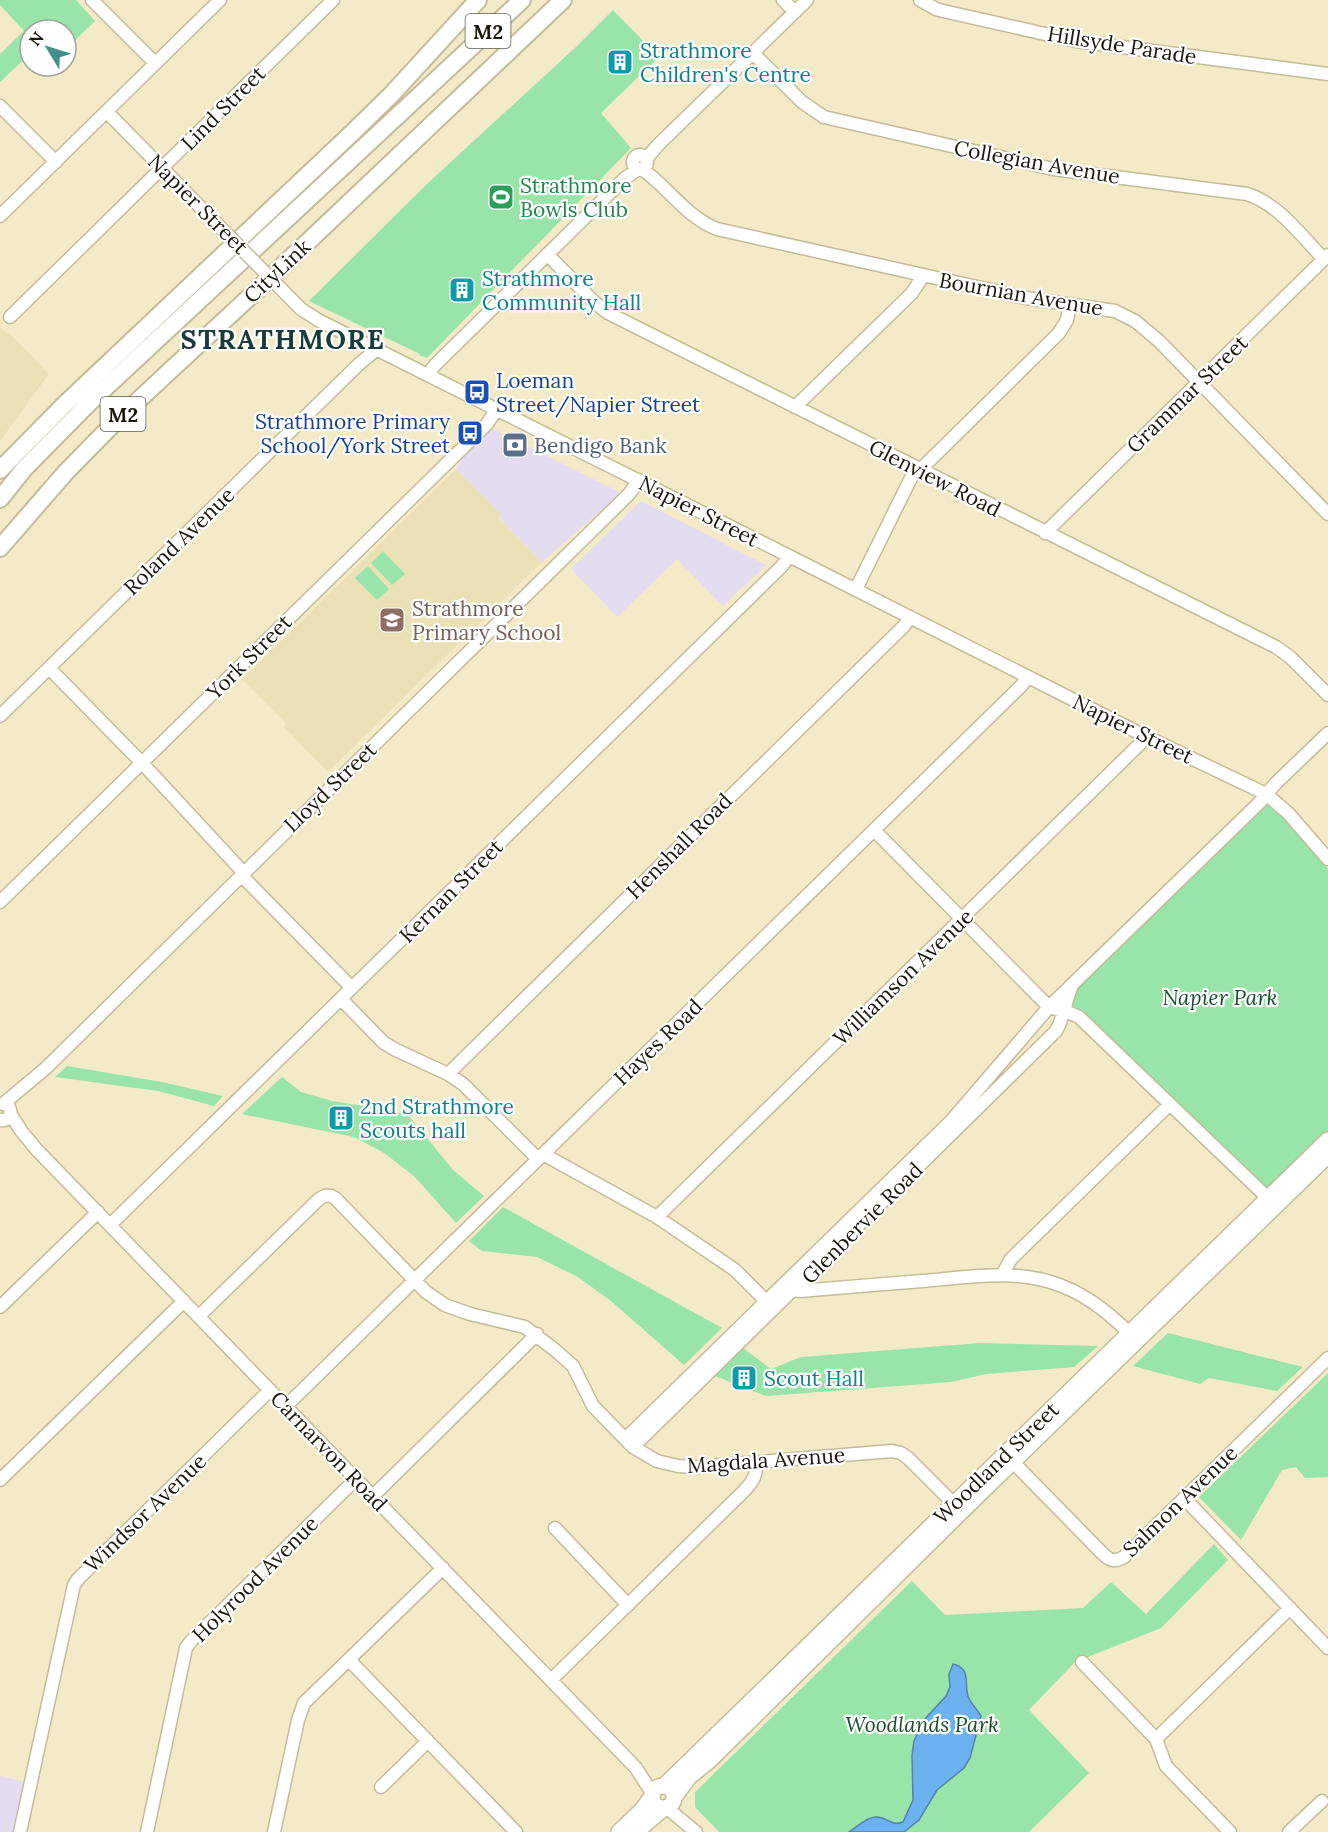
<svg xmlns="http://www.w3.org/2000/svg" width="1328" height="1832" font-family="Lora,serif">
<style>
.commercial{fill:#e6dcf1}
.built{fill:#ebe1b7}
.green{fill:#99e4a8}
.water{fill:#6cb2f0;stroke:#5384ab;stroke-width:1.5}
.lines{fill:none;stroke-linecap:round;stroke-linejoin:round}
.minor-casing{stroke:#c3bc9a;stroke-width:15}
.major-casing{stroke:#c3bc9a;stroke-width:18}
.highway-casing{stroke:#c3bc9a;stroke-width:20}
.minor{stroke:#fff;stroke-width:12}
.major{stroke:#fff;stroke-width:15}
.highway{stroke:#fff;stroke-width:16}
.minor-bridge-casing{stroke:#c3bc9a;stroke-width:15;stroke-linecap:butt}
.minor-bridge{stroke:#fff;stroke-width:12}
.labels{text-anchor:middle;dominant-baseline:central;stroke-width:4.5;stroke-linejoin:round;paint-order:stroke}
.shield{fill:#fff;stroke:#5f5d54;stroke-width:1.5}
.shield-label{font-size:20px;font-weight:bold;fill:#1a170b}
.street-label{font-size:21px;fill:#1a170b;stroke:#fff}
.culture-label{font-size:21px;fill:#0d838f;stroke:#fff;text-anchor:start}
.leisure-label{font-size:21px;fill:#27864d;stroke:#fff;text-anchor:start}
.transit-label{font-size:21px;fill:#164399;stroke:#fff;text-anchor:start}
.service-label{font-size:21px;fill:#4e5e75;stroke:#fff;text-anchor:start}
.education-label{font-size:21px;fill:#785e54;stroke:#fff;text-anchor:start}
.park-label{font-size:21px;font-style:italic;fill:#184f27;stroke:#fff}
.district-label{font-size:27px;font-weight:bold;letter-spacing:1.5px;fill:#193c3b;stroke:#fff}
</style>
<rect width="100%" height="100%" fill="#f3ebc8"/>
<path class="commercial" d="M481,423L621,493L542,562L498,517L501,515L456,469Z
M641,501L766,565L723,606L677,559L617,617L571,569Z
M0,1776L25,1782L15,1832H0Z"/>
<path class="built" d="M0,327L7,334L9,333L49,374L0,441Z
M456,469L501,514L498,518L542,562L328,772L284,727L286,723L242,679Z"/>
<path class="green" d="M0,0H76L95,21L66,49V30H30V54L0,82V54L24,31L0,5Z
M613,10L659,57L601,113L631,148L427,358L422,356L421,357L418,353L309,301L428,183L577,46Z
M383,551L405,574L392,585L371,563Z
M368,566L389,589L377,600L355,578Z
M1266,794L1328,869V1135L1268,1198L1066,999Z
M67,1066L162,1082L223,1096L214,1106L158,1091L55,1077Z
M282,1077L301,1092L332,1101L390,1110L409,1116L453,1170L484,1196L456,1223L414,1176L384,1153L354,1137L242,1114Z
M503,1207L722,1328L684,1365L611,1301L578,1277L537,1257L482,1251L469,1241Z
M1168,1333L1303,1367L1277,1391L1209,1378L1200,1384L1133,1366Z
M980,1343L1098,1346L1074,1367L986,1374L951,1382L766,1396L715,1376L743,1348L771,1369L801,1357Z
M1328,1373V1477L1305,1478L1296,1467L1282,1470L1241,1540L1199,1497Z
M1214,1544L1228,1560L1161,1628L1075,1662L1029,1710L1089,1773L1029,1832H719L695,1807V1792L912,1581L945,1615L1083,1608L1111,1582L1146,1614Z"/>
<path class="water" d="M953,1664C971,1668 964,1682 968,1696C970,1703 977,1709 981,1716L970,1758L964,1768L937,1790L919,1820L904,1832H849C857,1827 865,1818 875,1817C886,1816 891,1827 903,1822L913,1800L912,1755L914,1741L924,1720L946,1696L950,1687L949,1674Z"/>
<g class="lines">
<g class="minor-casing">
<path id="minor" d="M92,0L155,63
M783,0L795,12
M920,0L936,9L943,11L1076,41L1328,74
M753,53L802,102L824,117L1053,169L1247,194C1279,204 1301,236 1324,259
M0,106L56,162
M107,112L215,222
M633 162a7 7 0 1 1 14 0a7 7 0 1 1-14 0Z
M646,159L658,145L807,0
M642,169C668,187 686,217 717,229L1026,298L1115,311L1135,321L1159,341L1328,514
M0,216L220,0
M547,254L594,302L608,313L1276,647L1290,657L1328,695
M301,309L318,320L789,556L1147,737L1266,794L1288,813L1328,859
M10,317L333,0
M428,375L435,365L624,179L638,169
M795,407L912,293L923,276
M920,470L1059,333L1067,320L1070,305
M1045,533L1328,255
M856,589L916,468
M49,668L142,763L243,872
M0,716L358,365L377,349
M874,830L1049,1007L1070,1013L1079,1017L1273,1203
M241,875L352,988
M0,902L487,424L496,410
M341,999L384,1043L396,1050L448,1074L463,1084L538,1159
M448,1074L904,626L910,617
M3,1104L46,1068L629,494L639,480
M11,1115L22,1132L37,1150L636,1768L652,1793
M0,1120C8,1121 13,1115 9,1107
M543,1154L657,1217L735,1270L771,1306
M657,1217L1147,737
M110,1225L782,566L789,556
M1002,1275L1011,1259L1170,1104
M791,1288L793,1290L800,1291C840,1288 882,1284 923,1281C970,1277 1017,1268 1062,1286C1091,1297 1114,1318 1136,1339
M0,1307L98,1212
M199,1316L318,1200C324,1195 328,1194 335,1198L426,1292L445,1305L470,1314L525,1327L555,1350L573,1366L593,1406L633,1447L657,1461L678,1466L698,1467L892,1451L901,1453L908,1458L959,1509
M286,1406L1021,686L1028,677
M625,1439L952,1120L1049,1007L1259,803L1276,783L1328,733
M633,1447L1056,1031C1064,1018 1065,1002 1071,988
M1007,1456L1104,1555C1111,1561 1115,1562 1124,1557L1328,1358
M0,1480L184,1301
M373,1496L537,1334
M1184,1498L1328,1648
M555,1528L628,1605
M349,1660L516,1832
M1082,1662L1156,1739L1166,1766L1230,1832
M551,1680L745,1490C753,1481 758,1474 755,1462
M1156,1739L1290,1608
M381,1787L428,1741
M667,1808L696,1832
M20,1832L74,1585L78,1579L270,1390
M147,1832L186,1648L191,1641L356,1479
M274,1832L298,1720L304,1703L443,1568
M1289,1832L1322,1801"/>
</g>
<g class="major-casing">
<path id="major" d="M665,1785L1328,1140
M652 1797a11 11 0 1 1 22 0a11 11 0 1 1-22 0Z
M675,1796L689,1777L709,1761L961,1512L1328,1155
M619,1832L642,1810L652,1796
M636,1832L664,1808"/>
</g>
<g class="highway-casing">
<path id="highway" d="M0,470L65,404L352,133L391,95L478,0
M0,499L24,469L88,404L522,0
M0,548L66,472L117,420L257,290L563,0"/>
</g>
<use href="#minor" class="minor"/>
<use href="#major" class="major"/>
<use href="#highway" class="highway"/>
<g class="minor-bridge-casing">
<path id="minor-bridge" d="M215,222L301,309"/>
</g>
<use href="#minor-bridge" class="minor-bridge"/>
</g>
<defs>
<g id="building-square" transform="scale(1.35)"><rect x="-9" y="-9" width="18" height="18" rx="4" fill="#0f9aa8" stroke="#fff"/><path d="M-4-6H4V6H1V3H-1V6H-4ZM-2.5-4.3h1.7v1.8h-1.7ZM.8-4.3h1.7v1.8H.8ZM-2.5-1h1.7V.8h-1.7ZM.8-1h1.7V.8H.8Z" fill="#fff"/></g>
<g id="stadium-square" transform="scale(1.35)"><rect x="-9" y="-9" width="18" height="18" rx="4" fill="#2e9e5b" stroke="#fff"/><path d="M0-5a6.5 5 0 1 0 0 10a6.5 5 0 1 0 0-10ZM-3.5-1.8h7v3.6h-7Z" fill="#fff"/></g>
<g id="bus-square" transform="scale(1.35)"><rect x="-9" y="-9" width="18" height="18" rx="4" fill="#1a4fb4" stroke="#fff"/><path d="M-5-6H5V4H4V6H2V4H-2V6H-4V4H-5ZM-3.5-4V0h7V-4ZM-3.5 1.2v1.5H-2V1.2ZM2 1.2v1.5H3.5V1.2Z" fill="#fff"/></g>
<g id="bank-square" transform="scale(1.35)"><rect x="-9" y="-9" width="18" height="18" rx="4" fill="#5c6f8a" stroke="#fff"/><path d="M-6-4H6V4H-6ZM0-2.3a2.3 2.3 0 1 0 0 4.6a2.3 2.3 0 1 0 0-4.6Z" fill="#fff"/></g>
<g id="school-square" transform="scale(1.35)"><rect x="-9" y="-9" width="18" height="18" rx="4" fill="#8d6e63" stroke="#fff"/><path d="M0-5L7-2L0 1L-7-2ZM-4 1L0 2.5L4 1V4Q0 6-4 4Z" fill="#fff"/></g>
</defs>
<g fill-rule="evenodd">
<use href="#building-square" x="620" y="62"/>
<use href="#stadium-square" x="501" y="197"/>
<use href="#building-square" x="462" y="290"/>
<use href="#bus-square" x="477" y="392"/>
<use href="#bus-square" x="470" y="433"/>
<use href="#bank-square" x="515" y="445"/>
<use href="#school-square" x="392" y="620"/>
<use href="#building-square" x="341" y="1118"/>
<use href="#building-square" x="744" y="1378"/>
</g>
<g class="labels">
<g class="shield">
<rect x="465.5" y="14" width="45" height="34" rx="4.5"/>
<rect x="100.5" y="397" width="45" height="34" rx="4.5"/>
</g>
<g class="shield-label">
<text x="488" y="31">M2</text>
<text x="123" y="414">M2</text>
</g>
<g class="street-label">
<text transform="translate(1122 45) rotate(9)">Hillsyde Parade</text>
<text transform="translate(223 108) rotate(-45)">Lind Street</text>
<text transform="translate(1037 162) rotate(10)">Collegian Avenue</text>
<text transform="translate(198 204) rotate(45)">Napier Street</text>
<text transform="translate(277 271) rotate(-43)">CityLink</text>
<text transform="translate(1021 294) rotate(10)">Bournian Avenue</text>
<text transform="translate(1187 394) rotate(-44)">Grammar Street</text>
<text transform="translate(935 478) rotate(27)">Glenview Road</text>
<text transform="translate(699 511) rotate(27)">Napier Street</text>
<text transform="translate(179 541) rotate(-44)">Roland Avenue</text>
<text transform="translate(249 657) rotate(-45)">York Street</text>
<text transform="translate(1133 729) rotate(26)">Napier Street</text>
<text transform="translate(330 787) rotate(-44)">Lloyd Street</text>
<text transform="translate(679 846) rotate(-45)">Henshall Road</text>
<text transform="translate(451 891) rotate(-45)">Kernan Street</text>
<text transform="translate(903 977) rotate(-44)">Williamson Avenue</text>
<text transform="translate(658 1042) rotate(-44)">Hayes Road</text>
<text transform="translate(862 1223) rotate(-45)">Glenbervie Road</text>
<text transform="translate(329 1451) rotate(46)">Carnarvon Road</text>
<text transform="translate(766 1460) rotate(-4)">Magdala Avenue</text>
<text transform="translate(996 1463) rotate(-44)">Woodland Street</text>
<text transform="translate(1180 1501) rotate(-44)">Salmon Avenue</text>
<text transform="translate(145 1513) rotate(-44)">Windsor Avenue</text>
<text transform="translate(255 1579) rotate(-45)">Holyrood Avenue</text>
</g>
<g class="culture-label">
<text x="640" y="50">Strathmore<tspan x="640" dy="24">Children's Centre</tspan></text>
<text x="482" y="278">Strathmore<tspan x="482" dy="24">Community Hall</tspan></text>
<text x="360" y="1106">2nd Strathmore<tspan x="360" dy="24">Scouts hall</tspan></text>
<text x="764" y="1378">Scout Hall</text>
</g>
<g class="leisure-label">
<text x="520" y="185">Strathmore<tspan x="520" dy="24">Bowls Club</tspan></text>
</g>
<g class="transit-label">
<text x="496" y="380">Loeman<tspan x="496" dy="24">Street/Napier Street</tspan></text>
<text x="450" y="421" text-anchor="end">Strathmore Primary<tspan x="450" dy="24">School/York Street</tspan></text>
</g>
<g class="service-label">
<text x="534" y="445">Bendigo Bank</text>
</g>
<g class="education-label">
<text x="412" y="608">Strathmore<tspan x="412" dy="24">Primary School</tspan></text>
</g>
<g class="park-label">
<text x="1220" y="997">Napier Park</text>
<text x="922" y="1724">Woodlands Park</text>
</g>
<g class="district-label">
<text x="283" y="339">STRATHMORE</text>
</g>
</g>
<g transform="translate(48 48) rotate(308)"><circle r="28" fill="#ffffff" stroke="#a3a29d" stroke-width="1.5"/>
<path d="M0-4.5L10 22L0 15L-10 22Z" fill="#468e8c"/>
<text y="-9" font-size="16" font-weight="bold" text-anchor="middle" fill="#1a170b">N</text>
</g>
</svg>
